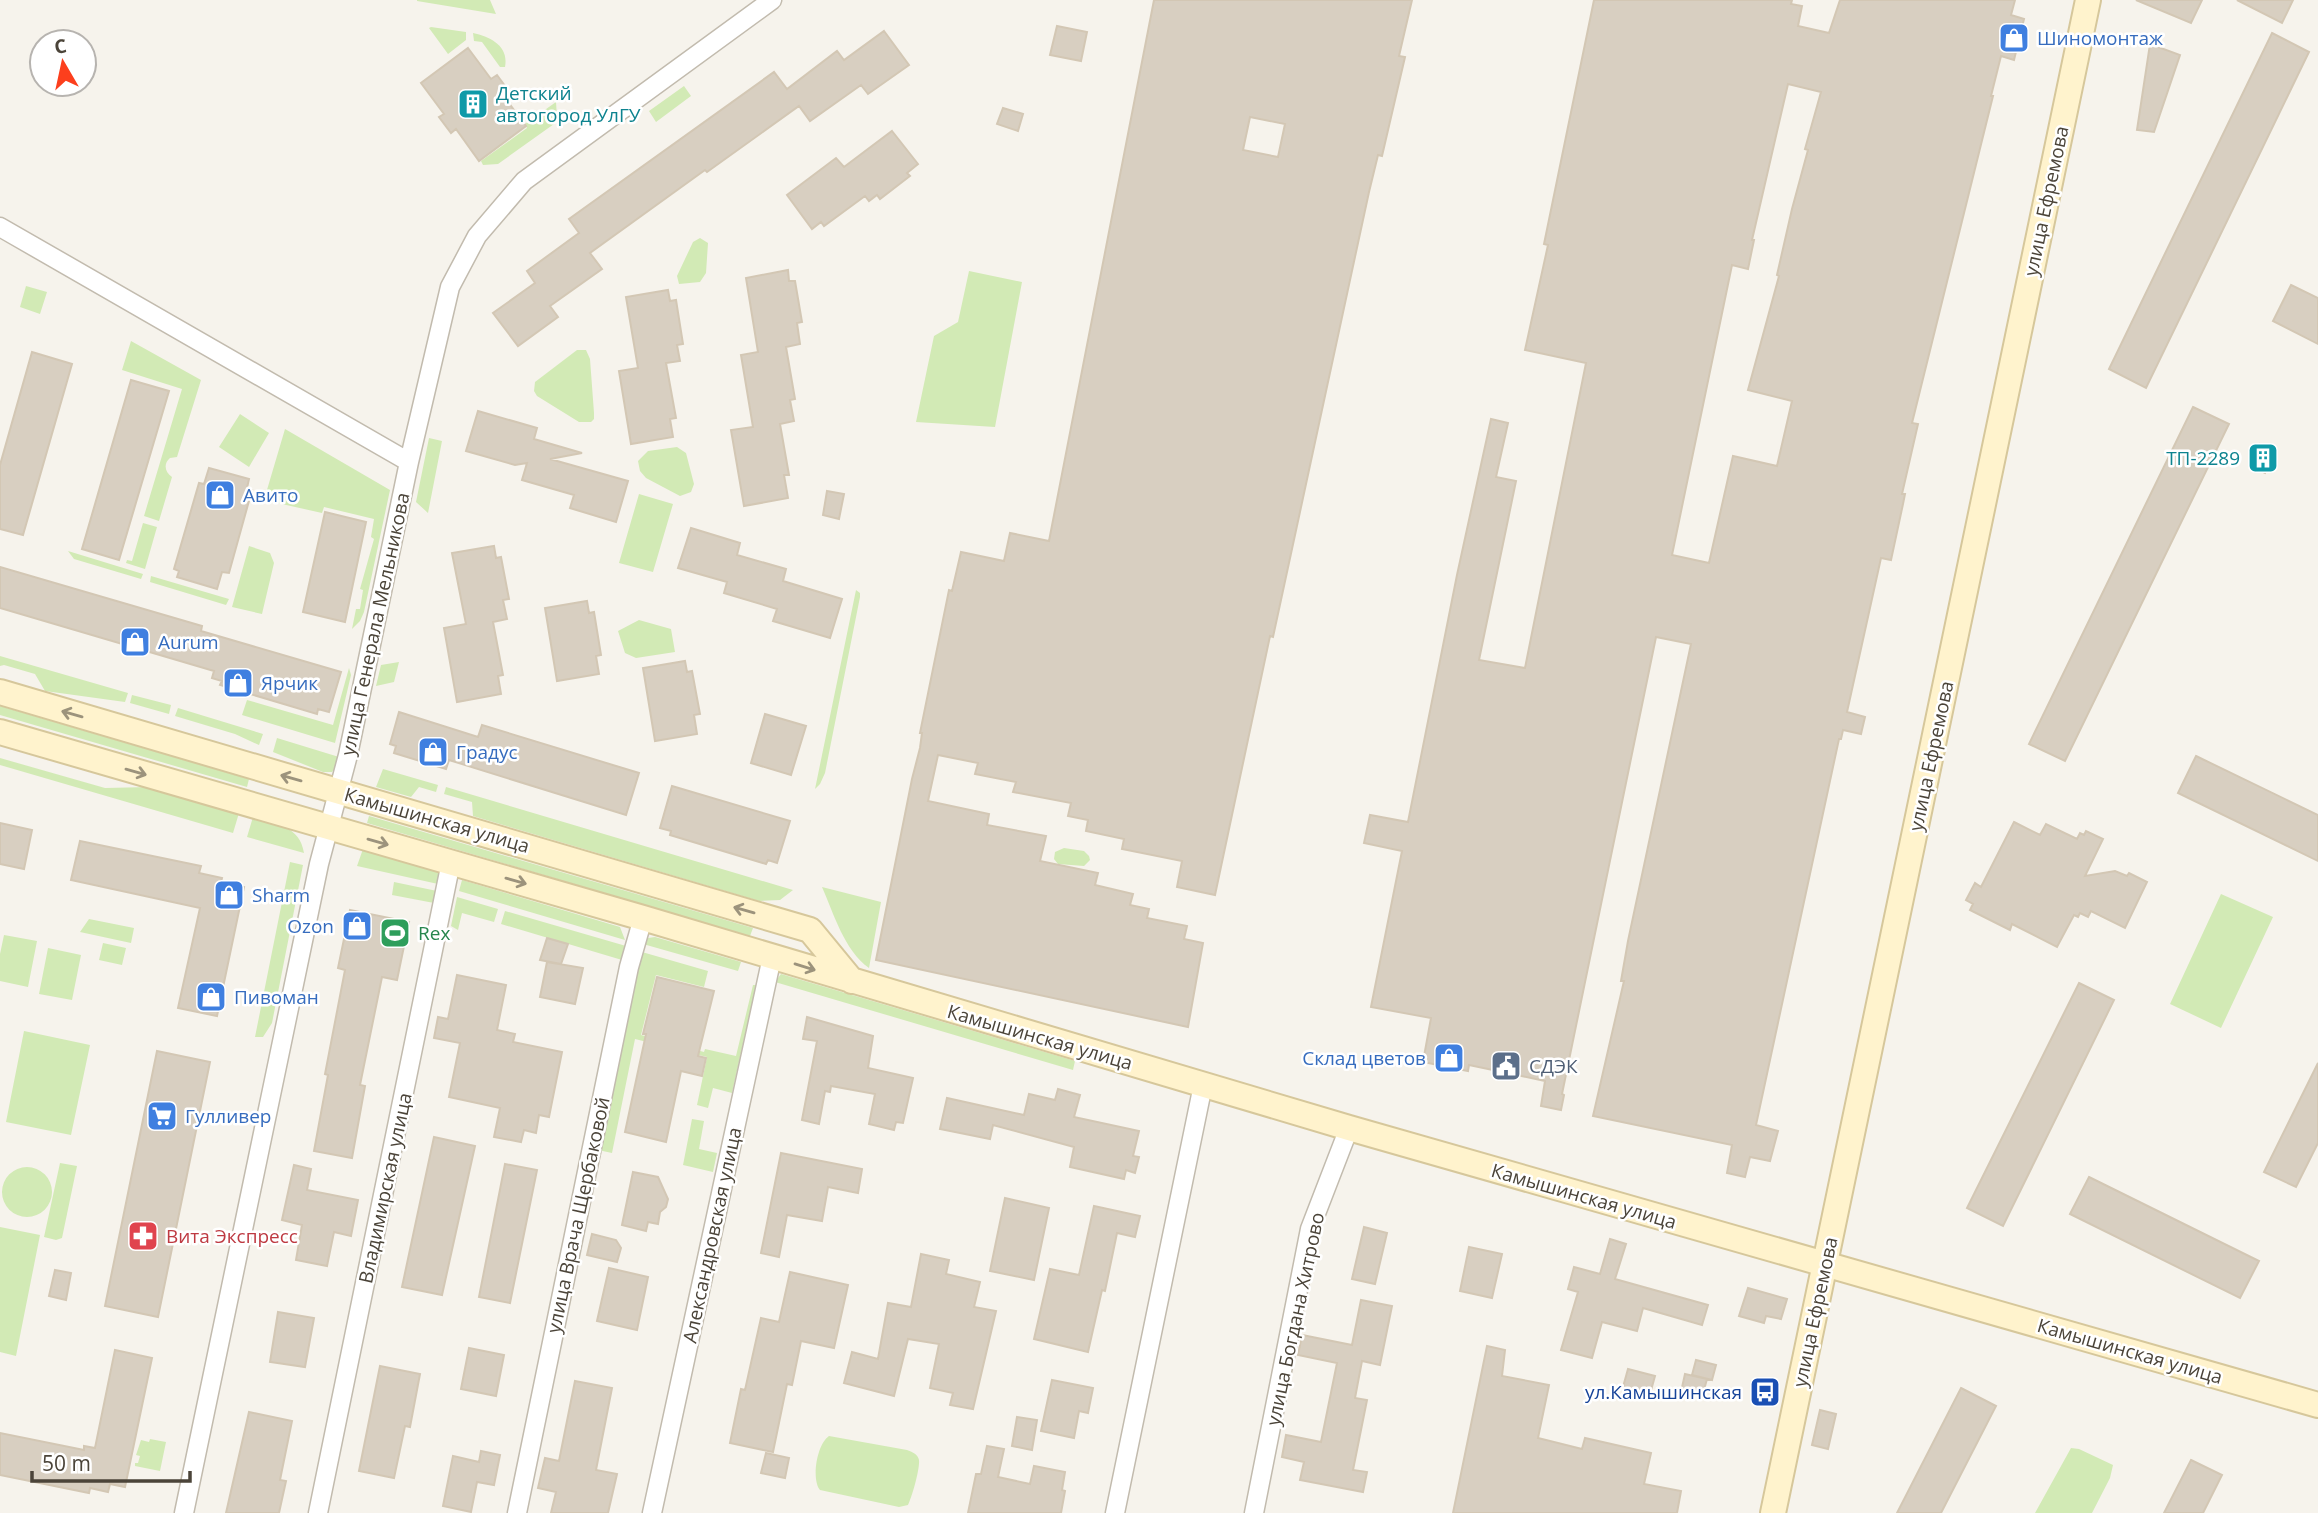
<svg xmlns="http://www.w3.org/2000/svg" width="2318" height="1513" font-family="'Open Sans',sans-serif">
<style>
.green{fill:#d2eab5}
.building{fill:#d8cfc1;stroke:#d3c7b4;stroke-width:2;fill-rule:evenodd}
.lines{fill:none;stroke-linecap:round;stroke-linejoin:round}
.street-casing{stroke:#c2bbae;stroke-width:21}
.secondary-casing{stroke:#d6c79b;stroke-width:28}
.street{stroke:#fff;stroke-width:18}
.secondary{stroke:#fff3cd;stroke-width:24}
.oneway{stroke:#9c937c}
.labels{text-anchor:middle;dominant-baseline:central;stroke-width:5;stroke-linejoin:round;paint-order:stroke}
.shop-label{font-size:19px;fill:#366cbe;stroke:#fff;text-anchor:start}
.culture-label{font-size:19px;fill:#0d838f;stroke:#fff;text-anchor:start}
.street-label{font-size:19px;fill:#4b4439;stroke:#fff}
.leisure-label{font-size:19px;fill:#27864d;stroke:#fff;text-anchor:start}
.service-label{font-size:19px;fill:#4e5e75;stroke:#fff;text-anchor:start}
.health-label{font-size:19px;fill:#be3a42;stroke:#fff;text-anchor:start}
.transit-label{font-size:19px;fill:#164399;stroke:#fff;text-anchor:end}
</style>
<rect width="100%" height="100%" fill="#f6f3ec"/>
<path class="green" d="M490,0L496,14L417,1V0Z
M431,27L466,32V40L448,54L429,28Z
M473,33C491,37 509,46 505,67H500L482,42L474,41Z
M684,86L691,96L656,122L649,111Z
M556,102L557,117L554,124L498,164L483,165L481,161L527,128L525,124Z
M700,238L708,243L706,273L700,282L679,284L677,276L693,242Z
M969,271L1022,282L995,427L916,422L934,336L958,322Z
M26,286L47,292L40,314L20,307Z
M131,341L201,380L177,457L170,458C163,464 165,472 172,477L159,521L144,516L182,389L122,370Z
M577,350H586L590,359L594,413V419L591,422H579L537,396L534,391L535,382Z
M240,414L269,433L249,467L219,447Z
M285,429L390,490L364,612L360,621L352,629L356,609H360L363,590L360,589L374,539L371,537L374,519L324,507L322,513L264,500Z
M429,438L442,441L428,513L416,502Z
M677,447L686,453L694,484L691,492L680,496L646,478L640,471L638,461L648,451Z
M639,494L673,504L653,572L619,563Z
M143,523L157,527L145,569L126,563L127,560L132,561Z
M249,546L270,553L274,563L262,614L232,607Z
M68,551L143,574L141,579L74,559Z
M151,576L229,599L226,605L150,582Z
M856,590L860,593V597L825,773L820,784L815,789Z
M639,620L671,629L675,652L636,658L625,653L618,631Z
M0,656L128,693L125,702L45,691L35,674L4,665L0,666Z
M399,662L394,682L376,686L381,665Z
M349,668L351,675L335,743L242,715L247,700L333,725Z
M132,695L171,705L169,714L130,703Z
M0,706L249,779L247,787L0,715Z
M178,708L263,734L259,745L235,734L175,716Z
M277,738L339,757L336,767L332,772H323L273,752Z
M0,758L105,788L149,787L239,813L233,833L0,765Z
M383,769L438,785L436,792L419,787L411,797L376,787Z
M446,787L793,890L780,900L759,901L473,816L472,802L444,794Z
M369,816L753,928L750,936L367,823Z
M253,817C276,824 300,826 304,853L247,837Z
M1064,848L1084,851L1089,856L1090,860L1084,866L1058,864L1054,859L1055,852Z
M363,849L441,873L438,884L357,866Z
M290,862L303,865L272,1023L263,1037H255Z
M462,880L620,927L625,940L459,891Z
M394,882L437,891L434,903L392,895Z
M822,887L881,902L869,968C844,950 834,914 822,887Z
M2221,894L2273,917L2221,1028L2170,1004Z
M457,897L498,909L494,922L462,913L458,930L451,926Z
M505,911L626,946L622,960L501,924Z
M89,919L134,928L131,943L80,932Z
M4,935L37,941L28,987L0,981V954Z
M655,937L741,962L738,971L643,944L648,938Z
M103,943L126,948L122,965L99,960Z
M48,948L81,955L72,1000L39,994Z
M642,952L708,971L704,987L656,975L641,1035L704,1052L705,1049L736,1056L753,985H756L732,1093L713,1088L708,1108L697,1105L707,1057L635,1039L612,1153L598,1150Z
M781,974L1075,1061L1073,1070L775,982Z
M24,1031L90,1045L71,1135L6,1122Z
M692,1119L704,1121L699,1149L717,1153L713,1172L683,1165Z
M60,1163L77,1166L62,1238L56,1240L44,1237Z
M2 1192a25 25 0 1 1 50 0a25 25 0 1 1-50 0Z
M0,1227L40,1235L16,1356L0,1352Z
M829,1436L907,1450C912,1452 918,1454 919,1460C920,1469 912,1497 908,1505L899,1507L820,1490C811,1479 817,1444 829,1436Z
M150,1439L166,1442L160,1471L135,1466V1463H138L140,1456L136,1455L141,1440L149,1442Z
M2071,1448L2079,1449L2113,1465L2110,1478L2092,1513H2035Z"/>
<path class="building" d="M1154,0H1412L1399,56L1405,57L1382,156L1378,155L1369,192L1273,637L1270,636L1215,895L1177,887L1182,861L1122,849L1124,839L1086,831L1088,820L1068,816L1071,803L1013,792L1016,782L975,774L978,763L938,755L928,801L989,814L987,825L1046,836L1040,861L1098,873L1095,885L1133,894L1130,905L1149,909L1147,918L1187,926L1184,939L1203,943L1188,1027L876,960L912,779L920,748L922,733H920L949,590L952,591L961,552L1004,561L1010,533L1049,541ZM1250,117L1285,124L1278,157L1243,150Z
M1594,0H1792L1791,4L1802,6L1798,26L1829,33L1840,0H2015L2011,15L2024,19L2014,60L2001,56L1991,96H1993L1912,423L1918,424L1902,494H1905L1903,504L1891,560L1881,558L1847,712L1865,717L1861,734L1843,730L1841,739H1839L1756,1125L1778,1131L1770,1161L1750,1157L1745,1177L1727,1173L1732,1145L1593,1116L1624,981H1621L1628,941L1691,644L1656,637L1562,1094L1564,1095L1561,1110L1541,1106L1545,1081L1469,1065L1468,1071L1423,1062L1431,1018L1371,1007L1402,851L1364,843L1370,815L1408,822L1457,575L1491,419L1508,423L1496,477L1516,481L1479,660L1525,668L1586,363L1525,350L1548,245L1544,244ZM1788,84L1821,92L1805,149L1808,150L1792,209L1777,275L1779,276L1748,390L1792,401L1777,466L1733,456L1709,563L1672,555L1732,265L1748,269L1754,240H1752Z
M2136,0H2202L2191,23Z
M2237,0H2293L2282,23Z
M1057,26L1087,32L1081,61L1050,55Z
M884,31L909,65L868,94L861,85L810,121L799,106L707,172L705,170L590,253L602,269L550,306L558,317L518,346L493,313L535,283L527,271L579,233L569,219L774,72L787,89L837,51L844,60Z
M2272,33L2309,52L2146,388L2109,369Z
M2150,44L2180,55L2154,132L2137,130Z
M468,48L491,79L497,75L508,90L502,94L526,126L479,161L456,129L451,133L439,117L444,114L421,83Z
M1003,108L1023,114L1018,131L997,124Z
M892,131L918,164L907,173L910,176L880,199L877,195L869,201L865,196L824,226L821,222L812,229L787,195L836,158L844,167Z
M788,270L789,281H795L802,322L797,323L800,344L786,347L795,399L790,400L794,421L780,424L789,475H784L788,498L744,506L731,430L753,427L741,355L758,352L746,278Z
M2291,285L2318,298V344L2273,321Z
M668,290L670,301L676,300L683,344L677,345L680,361L666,363L676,418L670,419L673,437L631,444L619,371L638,368L626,297Z
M32,352L72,364L23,535L0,529V465Z
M131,380L169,391L119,560L82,549Z
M2193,407L2229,424L2065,761L2029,744Z
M478,411L537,428L534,439L582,453L550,459L628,481L616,522L570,508L574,495L522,480L527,463L515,465L466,451Z
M2260,444L2275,451L2265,473L2250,466Z
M209,468L249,479L247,488L252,490L229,573L222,572L217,589L177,577L179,571L174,569L199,483L204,484Z
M827,491L844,494L839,519L823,515Z
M325,512L366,522L345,622L303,612Z
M691,528L740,543L737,555L786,569L783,581L842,599L830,638L773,621L777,609L724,593L727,582L678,568Z
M494,546L496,558L501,557L509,599L503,600L507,619L493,622L503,675L498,676L501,694L457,702L444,628L466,624L452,553Z
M0,567L202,626L201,631L341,672L329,712L318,709L317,714L220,685L222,681L212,678L214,671L0,608Z
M587,601L589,613L594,612L601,655L596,656L599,674L557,681L545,608Z
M685,661L687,672L692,671L700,714L694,715L697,734L655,741L643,668Z
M399,712L478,737L482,725L639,773L626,815L449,760L446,769L394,753L396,746L390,744Z
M765,714L806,726L791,775L751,763Z
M2196,756L2318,815V861L2178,793Z
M672,786L790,821L777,863L768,860L766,864L670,835L671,831L660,828Z
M2014,822L2040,835L2046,824L2077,839L2080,833L2084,835L2086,831L2103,839L2085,876L2115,871L2127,876L2129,873L2147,882L2125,928L2091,911L2088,917L2080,913L2078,917L2074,915L2057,947L2012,924L2010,930L1970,910L1973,904L1966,900L1975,883L1981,887Z
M0,823L32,830L24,869L0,864Z
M80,841L201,866L199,873L222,878L221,882L244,887L217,1016L178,1008L200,908L71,880Z
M350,910L409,922L397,980L382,977L360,1085L365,1086L352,1158L314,1151L328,1075L325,1074L345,970L338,968Z
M547,938L568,944L561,964L540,960Z
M547,962L583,968L575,1004L540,997Z
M457,975L506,985L497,1030L515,1034L513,1042L562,1052L549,1117L539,1115L536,1133L524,1130L521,1142L494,1137L500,1108L449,1097L460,1043L434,1038L438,1017L448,1019Z
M657,977L714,991L698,1056L706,1058L702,1076L681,1071L666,1142L625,1132L646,1034H643Z
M2079,983L2114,1000L2003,1226L1967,1208Z
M807,1017L873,1036L868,1068L913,1078L903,1123L896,1122L894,1130L869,1124L875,1094L831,1086L830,1092L825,1091L819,1124L802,1120L817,1041L803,1039Z
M157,1051L210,1062L158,1317L105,1306Z
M2318,1063V1143L2296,1187L2264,1172Z
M1058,1089L1080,1095L1074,1117L1139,1131L1133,1156L1139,1157L1135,1173L1126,1170L1124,1179L1070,1167L1074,1147L993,1125L990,1139L940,1129L947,1098L1024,1115L1029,1094L1055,1100Z
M434,1137L475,1146L442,1295L402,1287Z
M781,1153L862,1169L858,1193L828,1187L822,1221L787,1215L779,1257L761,1253Z
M505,1164L537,1170L510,1303L479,1297Z
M294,1165L311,1169L307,1190L358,1200L351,1236L334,1232L327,1266L296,1260L302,1225L282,1220Z
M633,1172L658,1177L668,1199L666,1207L660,1212L658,1224L648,1222L646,1231L622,1225Z
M2089,1177L2259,1261L2240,1298L2070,1214Z
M1005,1198L1049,1208L1034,1280L990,1271Z
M1094,1206L1140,1216L1135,1237L1117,1233L1105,1291L1102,1290L1088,1352L1034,1339L1050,1269L1079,1275Z
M1364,1227L1387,1233L1375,1284L1352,1279Z
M592,1234L616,1240L621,1248L617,1262L587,1255Z
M1610,1239L1626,1244L1615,1279L1708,1305L1702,1325L1643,1308L1637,1331L1602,1322L1592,1358L1561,1350L1578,1292L1568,1289L1574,1267L1600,1274Z
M1469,1247L1502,1254L1492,1298L1460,1291Z
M921,1254L949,1260L946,1274L980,1282L974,1307L996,1311L973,1409L950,1405L953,1393L930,1388L939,1344L908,1339L894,1396L844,1383L852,1352L878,1359L888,1303L911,1307Z
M609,1268L648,1277L637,1330L597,1321Z
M55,1270L71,1273L66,1300L49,1296Z
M790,1272L848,1285L834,1348L801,1341L792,1385L787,1384L773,1452L730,1443L741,1389L745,1390L761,1318L779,1322Z
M1748,1288L1787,1299L1781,1319L1766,1316L1764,1323L1739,1316Z
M1361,1300L1392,1306L1380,1365L1362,1361L1355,1398L1367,1400L1353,1470L1367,1472L1363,1492L1300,1480L1304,1462L1282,1457L1286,1435L1321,1442L1337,1363L1298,1355L1302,1335L1352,1345Z
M278,1312L314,1318L305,1367L270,1362Z
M1487,1346L1505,1350L1502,1376L1549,1385L1538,1438L1582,1449L1585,1438L1651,1453L1644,1484L1681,1491L1677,1513H1453Z
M469,1348L504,1355L496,1396L461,1389Z
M115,1350L152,1358L125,1487L110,1484L108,1492L90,1488L89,1493L0,1475V1433L84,1450V1446L95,1448Z
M1696,1360L1716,1365L1712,1380L1692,1375Z
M380,1366L420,1374L410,1427L405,1426L394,1478L359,1471Z
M1628,1369L1655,1376L1650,1394L1623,1387Z
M1685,1374L1707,1379L1702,1397L1681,1392Z
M1052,1380L1093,1388L1088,1413L1079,1411L1074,1438L1041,1431Z
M575,1381L612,1388L596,1470L617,1474L608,1513H551L556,1492L538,1488L545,1458L559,1461Z
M1961,1388L1996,1406L1941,1513H1897Z
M1820,1410L1836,1414L1828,1449L1812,1445Z
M249,1412L292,1421L280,1480L286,1481L279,1513H226Z
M1017,1417L1037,1420L1032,1450L1012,1446Z
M987,1446L1004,1449L998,1477L1030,1484L1034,1466L1065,1472L1062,1490L1065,1491L1061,1513H968L976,1474H981Z
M481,1451L500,1455L494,1485L477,1482L471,1512L443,1506L453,1456L479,1462Z
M766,1453L789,1458L785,1478L761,1473Z
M2191,1460L2222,1475L2203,1513H2164Z"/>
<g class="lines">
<g class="street-casing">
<path id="street" d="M0,227L409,462
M184,1513L319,864L348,755L409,462L450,287L477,236L524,181L772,0
M318,1513L451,862
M517,1513L629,967L643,918
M652,1513L772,957
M1115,1513L1203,1085
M1254,1513L1310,1229L1349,1128"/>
</g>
<g class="secondary-casing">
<path id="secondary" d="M0,692L810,930L852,981
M0,732L643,918L1349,1128L2318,1405
M1773,1513L2088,0"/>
</g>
<use href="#street" class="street"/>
<use href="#secondary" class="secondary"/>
</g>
<defs><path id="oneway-shaft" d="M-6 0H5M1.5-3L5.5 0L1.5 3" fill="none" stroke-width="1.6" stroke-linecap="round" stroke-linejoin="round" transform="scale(1.75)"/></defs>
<g class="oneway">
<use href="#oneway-shaft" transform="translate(72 714) rotate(-164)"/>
<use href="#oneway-shaft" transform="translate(136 772) rotate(16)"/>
<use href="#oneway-shaft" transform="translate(291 778) rotate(-164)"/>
<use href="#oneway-shaft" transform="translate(378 842) rotate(16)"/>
<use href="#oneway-shaft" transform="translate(516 881) rotate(16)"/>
<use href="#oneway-shaft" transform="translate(744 910) rotate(-164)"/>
<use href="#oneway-shaft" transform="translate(805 967) rotate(17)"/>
</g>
<defs>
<g id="shop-square" transform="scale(1.575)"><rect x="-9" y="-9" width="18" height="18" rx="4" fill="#3f7fe0" stroke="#fff"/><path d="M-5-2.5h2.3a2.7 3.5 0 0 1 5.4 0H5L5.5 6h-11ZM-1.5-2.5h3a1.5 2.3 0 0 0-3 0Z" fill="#fff"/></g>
<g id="building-square" transform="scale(1.575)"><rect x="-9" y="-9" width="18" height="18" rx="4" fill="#0f9aa8" stroke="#fff"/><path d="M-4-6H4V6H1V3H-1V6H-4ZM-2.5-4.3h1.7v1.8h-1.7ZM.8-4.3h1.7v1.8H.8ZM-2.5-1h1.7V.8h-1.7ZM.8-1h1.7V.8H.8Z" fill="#fff"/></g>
<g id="stadium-square" transform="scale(1.575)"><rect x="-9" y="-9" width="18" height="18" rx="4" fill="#2e9e5b" stroke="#fff"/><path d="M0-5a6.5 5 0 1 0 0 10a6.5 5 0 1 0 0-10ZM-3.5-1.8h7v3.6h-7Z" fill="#fff"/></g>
<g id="civic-square" transform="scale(1.575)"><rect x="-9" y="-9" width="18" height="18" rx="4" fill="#5c6f8a" stroke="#fff"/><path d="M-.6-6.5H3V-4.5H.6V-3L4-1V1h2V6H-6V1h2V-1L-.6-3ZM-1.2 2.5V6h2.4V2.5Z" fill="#fff"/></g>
<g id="supermarket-square" transform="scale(1.575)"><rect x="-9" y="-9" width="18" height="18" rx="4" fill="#3f7fe0" stroke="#fff"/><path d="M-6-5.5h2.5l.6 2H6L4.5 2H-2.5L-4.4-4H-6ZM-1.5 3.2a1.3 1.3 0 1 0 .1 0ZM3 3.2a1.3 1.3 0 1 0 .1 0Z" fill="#fff"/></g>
<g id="pharmacy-square" transform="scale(1.575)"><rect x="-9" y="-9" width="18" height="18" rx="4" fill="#e0444e" stroke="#fff"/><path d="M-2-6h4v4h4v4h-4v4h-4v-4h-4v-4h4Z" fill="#fff"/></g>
<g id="bus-square" transform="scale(1.575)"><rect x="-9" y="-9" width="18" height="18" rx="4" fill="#1a4fb4" stroke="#fff"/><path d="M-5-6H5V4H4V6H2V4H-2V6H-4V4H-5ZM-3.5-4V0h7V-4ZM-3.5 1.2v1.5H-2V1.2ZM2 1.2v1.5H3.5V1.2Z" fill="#fff"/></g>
</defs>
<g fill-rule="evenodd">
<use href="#shop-square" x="2014" y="38"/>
<use href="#building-square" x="473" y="104"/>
<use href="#building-square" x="2263" y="458"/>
<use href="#shop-square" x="220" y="495"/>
<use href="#shop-square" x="135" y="642"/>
<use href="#shop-square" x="238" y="683"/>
<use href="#shop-square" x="433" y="752"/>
<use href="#shop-square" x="229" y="895"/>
<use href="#shop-square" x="357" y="926"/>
<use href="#stadium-square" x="395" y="933"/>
<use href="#shop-square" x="211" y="997"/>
<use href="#shop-square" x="1449" y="1058"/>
<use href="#civic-square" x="1506" y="1066"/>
<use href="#supermarket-square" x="162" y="1116"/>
<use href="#pharmacy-square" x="143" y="1236"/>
<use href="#bus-square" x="1765" y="1392"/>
</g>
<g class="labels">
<g class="shop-label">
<text x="2037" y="38">Шиномонтаж</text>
<text x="243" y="495">Авито</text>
<text x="158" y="642">Aurum</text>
<text x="261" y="683">Ярчик</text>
<text x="456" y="752">Градус</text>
<text x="252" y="895">Sharm</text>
<text x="334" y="926" text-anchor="end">Ozon</text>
<text x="234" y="997">Пивоман</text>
<text x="1426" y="1058" text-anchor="end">Склад цветов</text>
<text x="185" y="1116">Гулливер</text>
</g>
<g class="culture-label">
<text x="496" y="93">Детский<tspan x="496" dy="22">автогород УлГУ</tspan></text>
<text x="2240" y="458" text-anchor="end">ТП-2289</text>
</g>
<g class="street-label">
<text transform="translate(2046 201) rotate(-78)">улица Ефремова</text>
<text transform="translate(375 624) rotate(-78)">улица Генерала Мельникова</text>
<text transform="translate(1931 756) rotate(-78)">улица Ефремова</text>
<text transform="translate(437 820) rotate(16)">Камышинская улица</text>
<text transform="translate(1040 1037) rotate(16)">Камышинская улица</text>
<text transform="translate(385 1188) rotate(-78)">Владимирская улица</text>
<text transform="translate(1584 1196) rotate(16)">Камышинская улица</text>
<text transform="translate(578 1215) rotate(-78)">улица Врача Щербаковой</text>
<text transform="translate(712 1235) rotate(-78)">Александровская улица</text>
<text transform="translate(1815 1312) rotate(-78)">улица Ефремова</text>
<text transform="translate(1295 1319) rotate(-78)">улица Богдана Хитрово</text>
<text transform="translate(2130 1351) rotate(16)">Камышинская улица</text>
</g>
<g class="leisure-label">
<text x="418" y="933">Rex</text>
</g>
<g class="service-label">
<text x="1529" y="1066">СДЭК</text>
</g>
<g class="health-label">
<text x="166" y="1236">Вита Экспресс</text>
</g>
<g class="transit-label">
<text x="1742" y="1392">ул.Камышинская</text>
</g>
</g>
<g transform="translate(63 63) rotate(351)"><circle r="33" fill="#ffffff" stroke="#b7b4b0" stroke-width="2"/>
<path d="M0-5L12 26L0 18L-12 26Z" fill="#fc3f1d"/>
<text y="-10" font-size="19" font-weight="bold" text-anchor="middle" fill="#4b4439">С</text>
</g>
<path d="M32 1471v10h158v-10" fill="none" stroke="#4b4439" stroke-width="3.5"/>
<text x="42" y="1471" font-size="21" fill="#4b4439" stroke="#ffffff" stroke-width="5" paint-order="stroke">50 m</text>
</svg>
